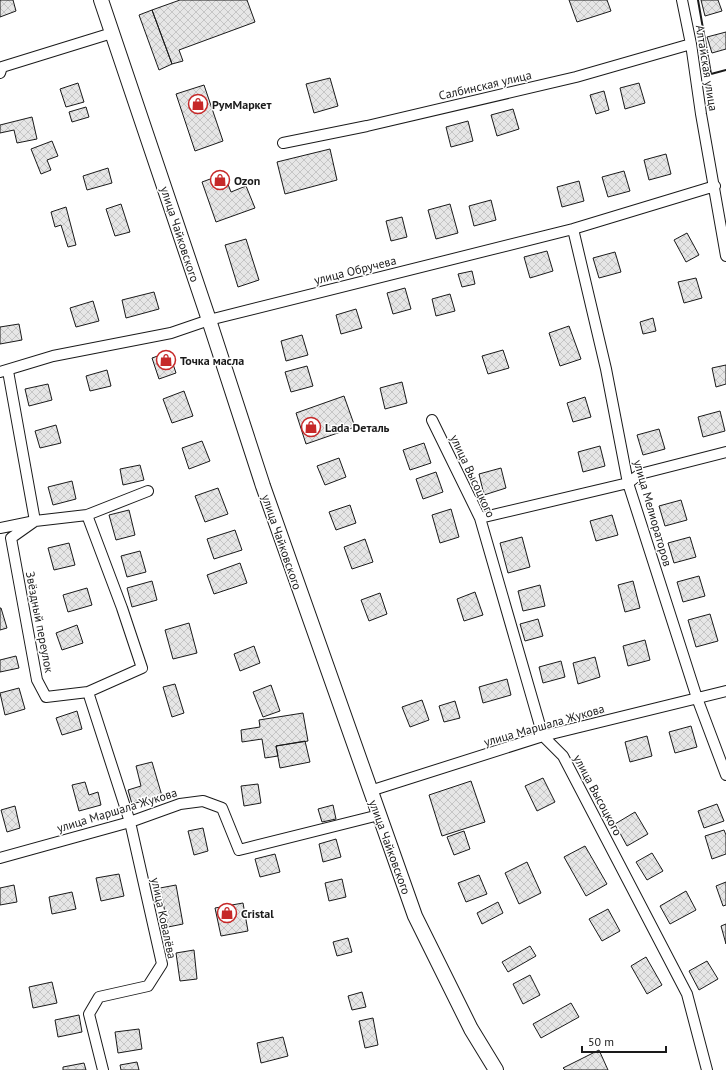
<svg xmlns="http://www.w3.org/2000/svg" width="726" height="1070" font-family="'PT Sans',sans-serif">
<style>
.building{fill:url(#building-cross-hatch);stroke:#1a1a1a}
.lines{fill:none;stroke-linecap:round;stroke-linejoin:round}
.street-casing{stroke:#1a1a1a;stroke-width:12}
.secondary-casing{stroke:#1a1a1a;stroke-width:16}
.street{stroke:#fff;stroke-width:10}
.secondary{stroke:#fff;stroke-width:14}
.wall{stroke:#1a1a1a;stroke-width:2}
.labels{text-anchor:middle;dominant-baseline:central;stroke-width:3;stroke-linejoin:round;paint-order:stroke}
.street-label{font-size:12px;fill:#1a1a1a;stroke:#fff}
.poi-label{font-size:12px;font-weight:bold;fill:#1a1a1a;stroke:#fff;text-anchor:start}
</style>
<defs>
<pattern id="building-cross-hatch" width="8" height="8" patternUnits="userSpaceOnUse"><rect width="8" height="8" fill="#e6e6e6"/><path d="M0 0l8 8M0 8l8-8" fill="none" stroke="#c5c5c5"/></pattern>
</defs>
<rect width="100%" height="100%" fill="#fff"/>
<path class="building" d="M0,0H13L16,11L0,17Z
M180,0H247L255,22L179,50L183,61L172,64L152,10Z
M569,0H607L611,11L577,22Z
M701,0H718L722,11L705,16Z
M152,10L172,64L159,70L139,15Z
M726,32V49L712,53L707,37Z
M330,78L338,106L314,113L306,84Z
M78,83L84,102L66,107L60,89Z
M639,83L645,103L625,109L620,88Z
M204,85L223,141L195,151L176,94Z
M604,91L609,110L596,114L590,95Z
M86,107L89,117L72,122L69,112Z
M513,109L519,129L497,136L491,115Z
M32,117L37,139L17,143L14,130L0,133V125Z
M468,121L473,141L451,147L446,127Z
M52,141L58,156L47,160L51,170L41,174L31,149Z
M330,149L337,180L285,194L277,162Z
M666,154L671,174L649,180L644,160Z
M108,168L112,183L87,190L83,176Z
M624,171L630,191L608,197L602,177Z
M224,174L231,192L246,186L255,208L216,222L202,182Z
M579,181L584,201L562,207L557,187Z
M491,200L496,220L474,226L469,206Z
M121,204L130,232L115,236L106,209Z
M450,204L458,233L436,239L428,210Z
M66,207L76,245L68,247L61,225L55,227L51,212Z
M402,217L407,237L391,241L386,221Z
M687,233L699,255L686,262L674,240Z
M246,239L259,280L238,287L225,245Z
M547,251L553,271L530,278L524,257Z
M615,252L621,272L599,278L593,258Z
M472,271L475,284L462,287L458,274Z
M696,278L702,298L684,303L678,282Z
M405,288L411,309L393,314L387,293Z
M154,292L159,309L126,318L122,300Z
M450,294L455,311L436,316L432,299Z
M93,301L99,321L76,327L70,308Z
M356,309L362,328L341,334L336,315Z
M653,318L656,331L643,334L640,322Z
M19,324L22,340L0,344V327Z
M569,326L581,359L560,366L549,333Z
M302,335L308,355L286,361L281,341Z
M503,350L509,368L488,374L482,356Z
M169,352L176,373L159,379L152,358Z
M726,365V384L716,387L712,368Z
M307,366L313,386L291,392L285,372Z
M107,370L111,386L90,391L86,376Z
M402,382L407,403L385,409L380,388Z
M48,384L52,400L29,406L25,389Z
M184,391L193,416L172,423L163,399Z
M344,396L355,427L306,444L296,413Z
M585,397L591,417L573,422L567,403Z
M720,411L725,431L703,437L698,417Z
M56,425L61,443L40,448L35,431Z
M659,429L665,449L643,455L637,435Z
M202,441L210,461L189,469L182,448Z
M424,443L431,463L410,470L403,450Z
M600,446L605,466L583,472L578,452Z
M339,458L346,477L325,485L317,466Z
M140,465L144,480L123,485L120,469Z
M501,468L506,488L484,495L479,474Z
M436,472L443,492L423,499L416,479Z
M72,481L76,499L53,505L48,487Z
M218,488L228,514L205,522L195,496Z
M681,500L687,520L665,526L659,506Z
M350,505L356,523L336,530L329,512Z
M451,509L459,537L440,543L432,515Z
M129,510L135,535L116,540L109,515Z
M612,515L618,535L596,541L590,521Z
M235,530L242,550L214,559L207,539Z
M522,537L530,567L508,573L500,543Z
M690,537L696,557L674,563L668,543Z
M365,539L373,562L352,569L344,547Z
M69,543L75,565L54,570L48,548Z
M140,551L146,572L127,577L121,556Z
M240,563L247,583L214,594L207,575Z
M699,576L705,596L683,602L677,582Z
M152,581L157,600L132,607L127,588Z
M633,581L640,608L625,612L618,585Z
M540,585L545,606L523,611L518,591Z
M87,588L92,605L68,612L63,595Z
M475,592L483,615L464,621L457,599Z
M380,593L387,614L369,621L361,600Z
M0,608H1L7,628L0,630Z
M710,614L718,641L696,647L688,620Z
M538,619L543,636L525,641L520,624Z
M189,623L197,653L173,659L165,630Z
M77,625L83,643L62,650L56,633Z
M645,640L650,660L628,666L623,646Z
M254,646L260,663L240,671L234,654Z
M16,656L19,668L0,672V660Z
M595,657L600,677L578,684L573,663Z
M561,661L565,677L543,683L539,667Z
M507,679L511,695L483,703L479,687Z
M175,684L184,713L172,717L163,687Z
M271,685L280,711L263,717L253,692Z
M19,688L25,709L5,715L0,693Z
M422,700L429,720L410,727L402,707Z
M455,701L460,718L444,722L439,706Z
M77,711L82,729L62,735L56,718Z
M303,713L308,741L276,746L278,756L265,758L262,739L242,742L241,730L260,727L259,720Z
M691,726L697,747L675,753L669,732Z
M647,736L652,756L630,762L625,742Z
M305,741L310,762L280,768L276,746Z
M152,762L162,796L132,804L128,790L141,786L136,766Z
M543,778L555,802L537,811L525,786Z
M471,781L485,822L442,836L429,795Z
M85,782L89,795L98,792L101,805L79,811L72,785Z
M258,784L261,803L244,806L241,786Z
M717,804L724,821L704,828L698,811Z
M333,805L336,819L322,822L318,809Z
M15,806L20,828L7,832L1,810Z
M635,812L648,834L627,846L615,824Z
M203,828L208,851L194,855L188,831Z
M724,830L726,835V854L712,859L705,836Z
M464,831L470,849L454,855L447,837Z
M336,839L341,857L323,862L319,844Z
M585,846L607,884L586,896L564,857Z
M652,853L663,871L647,880L636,862Z
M275,854L280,872L260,877L255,859Z
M527,862L541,893L519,904L505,873Z
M119,874L124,896L101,901L96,878Z
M479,875L487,894L466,902L458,883Z
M342,879L346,897L329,901L325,883Z
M726,882V905L723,906L716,886Z
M14,885L17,902L0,905V888Z
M176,885L183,924L168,927L160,888Z
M686,891L696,910L670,924L660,906Z
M72,892L76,909L52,914L49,897Z
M498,902L503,913L482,924L477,913Z
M243,903L248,931L221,936L215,908Z
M608,909L620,931L602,941L589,919Z
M726,924V944L721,926Z
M348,938L352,952L337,956L333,942Z
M530,946L536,956L508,972L502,962Z
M194,950L197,979L180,981L176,953Z
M646,957L662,985L647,994L631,966Z
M707,961L718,979L699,990L689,971Z
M530,975L540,995L523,1004L513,984Z
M52,982L57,1003L33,1008L29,987Z
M362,992L366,1007L352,1010L348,996Z
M571,1003L579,1017L541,1038L533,1024Z
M79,1015L82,1032L58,1037L55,1020Z
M373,1018L378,1045L365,1048L359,1021Z
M139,1029L142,1049L118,1053L115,1032Z
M283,1037L288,1056L261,1063L257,1043Z
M599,1050L608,1070H565L563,1068Z
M137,1062L139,1070H121L120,1065Z
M84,1063L86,1070H63V1067Z"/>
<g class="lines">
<g class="street-casing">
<path id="street" d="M682,0L691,44L701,114L726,256
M0,73L2,67L112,33
M283,143L367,126L576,77L691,44
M573,229L606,369L628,483L697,698L726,775
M8,371L35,521L11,538L37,680L46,697L88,692L130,822L162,964L148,986L99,997L89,1014L103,1070
M0,372L53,356L171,333L209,320L573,229L715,186
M432,420L480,518L543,736L563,756L687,994L707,1070
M87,515L122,608L142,668L88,692
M480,518L628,483L640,474L726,452
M0,528L35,521L87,515L148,491
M370,791L543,736L726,691
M0,858L130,822L180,804L203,801L222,808L239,850L379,815"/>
</g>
<g class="secondary-casing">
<path id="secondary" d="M101,0L209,320L263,486L415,916L471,1029L496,1070"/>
</g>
<use href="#street" class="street"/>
<use href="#secondary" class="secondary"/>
<path class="wall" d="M698,0L711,74L726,70"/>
</g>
<defs>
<g id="shop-ring" transform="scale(1)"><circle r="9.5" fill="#fff" stroke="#c62828" stroke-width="1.5"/><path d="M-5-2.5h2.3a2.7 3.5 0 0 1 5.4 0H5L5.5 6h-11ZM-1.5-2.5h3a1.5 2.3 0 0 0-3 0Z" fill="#c62828"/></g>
</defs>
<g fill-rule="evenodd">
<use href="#shop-ring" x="198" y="104"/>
<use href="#shop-ring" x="220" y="180"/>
<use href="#shop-ring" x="166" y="360"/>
<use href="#shop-ring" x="311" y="427"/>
<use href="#shop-ring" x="227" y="913"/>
</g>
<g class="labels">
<g class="street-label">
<text transform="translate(707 68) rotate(81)">Алтайская улица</text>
<text transform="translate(485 85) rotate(-13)">Салбинская улица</text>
<text transform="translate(180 234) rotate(72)">улица Чайковского</text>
<text transform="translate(355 270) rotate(-14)">улица Обручева</text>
<text transform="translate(473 476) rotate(65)">улица Высоцкого</text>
<text transform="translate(653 513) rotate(74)">улица Мелиораторов</text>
<text transform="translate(282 542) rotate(71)">улица Чайковского</text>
<text transform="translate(40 622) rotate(79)">Звёздный переулок</text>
<text transform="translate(544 725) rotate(-16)">улица Маршала Жукова</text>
<text transform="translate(598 795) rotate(62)">улица Высоцкого</text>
<text transform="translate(117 810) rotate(-17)">улица Маршала Жукова</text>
<text transform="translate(390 847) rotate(70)">улица Чайковского</text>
<text transform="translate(164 918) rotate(78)">улица Ковалёва</text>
</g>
<g class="poi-label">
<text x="212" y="104">РумМаркет</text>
<text x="234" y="180">Ozon</text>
<text x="180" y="360">Точка масла</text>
<text x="325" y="427">Lada Dеталь</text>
<text x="241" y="913">Cristal</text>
</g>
</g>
<path d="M582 1046v6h84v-6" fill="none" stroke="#1a1a1a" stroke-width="2"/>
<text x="588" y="1046" font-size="12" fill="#1a1a1a" stroke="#ffffff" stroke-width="3" paint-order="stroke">50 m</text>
</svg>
